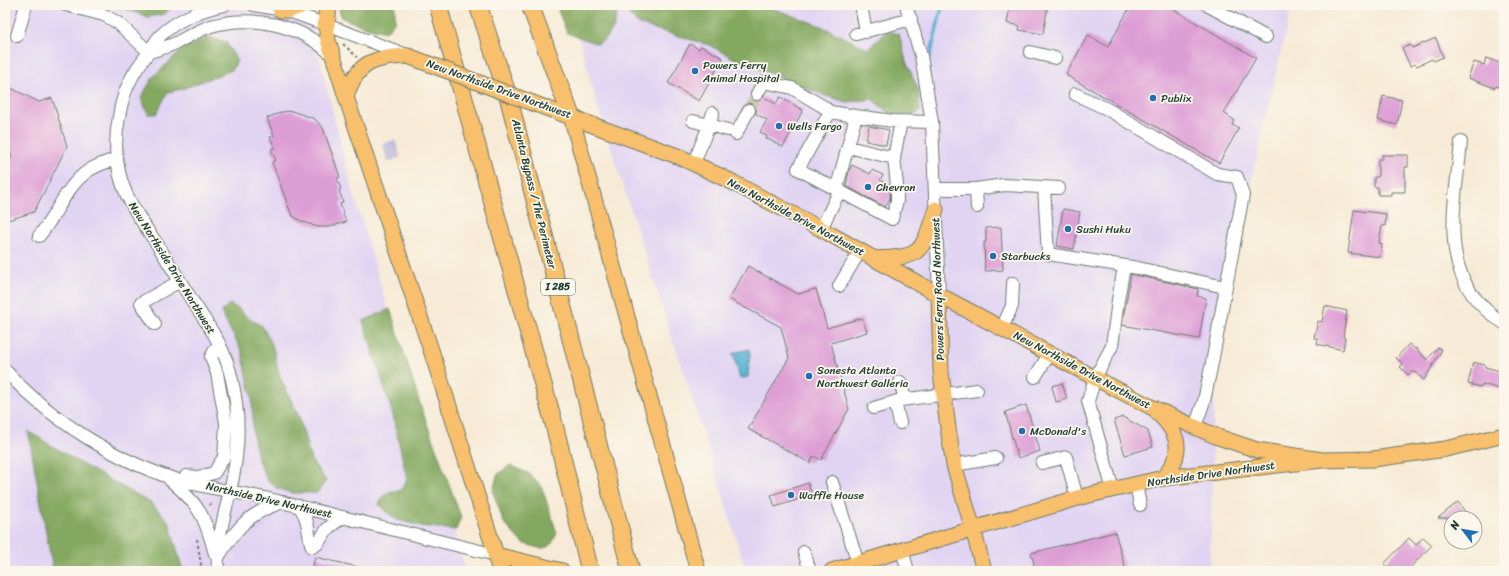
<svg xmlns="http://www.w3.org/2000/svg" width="1509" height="576" font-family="Sriracha,sans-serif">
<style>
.built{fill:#e1d4f3}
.industrial{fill:#c5c0da}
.forest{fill:#83a85e;stroke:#517249}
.water{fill:#55b0d2;stroke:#3a7683}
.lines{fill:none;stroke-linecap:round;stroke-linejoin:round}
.stream{stroke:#55b0d2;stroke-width:3.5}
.building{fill:#dd9dd5}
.minor-tunnel{stroke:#ccc8b6;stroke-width:12;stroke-dasharray:12 6;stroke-linecap:butt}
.minor-casing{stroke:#6b7a6d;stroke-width:14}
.major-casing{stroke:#6b7a6d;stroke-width:17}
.highway-casing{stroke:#6b7a6d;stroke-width:19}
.path{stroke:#6b7a6d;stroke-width:2;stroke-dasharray:3 3;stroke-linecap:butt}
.minor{stroke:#fff;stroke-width:12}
.major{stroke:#f8bf6c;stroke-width:15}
.highway{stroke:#f8bf6c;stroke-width:17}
.major-bridge-casing{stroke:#6b7a6d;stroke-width:17;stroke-linecap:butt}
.major-bridge{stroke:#f8bf6c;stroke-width:15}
.poi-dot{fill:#1f6fb2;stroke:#fbf7ec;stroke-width:1.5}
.labels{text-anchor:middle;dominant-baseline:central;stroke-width:3.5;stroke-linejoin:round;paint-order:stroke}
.shield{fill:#fbf7ec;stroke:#61756b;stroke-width:1}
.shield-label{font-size:10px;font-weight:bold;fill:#1f3d34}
.poi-label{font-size:11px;fill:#1f3d34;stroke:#fbf7ec;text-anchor:start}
.street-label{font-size:11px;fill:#1f3d34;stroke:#fbf7ec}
</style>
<rect width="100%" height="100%" fill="#fbf7ec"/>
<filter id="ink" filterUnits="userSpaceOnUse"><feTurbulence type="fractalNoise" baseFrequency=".025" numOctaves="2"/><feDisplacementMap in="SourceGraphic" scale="8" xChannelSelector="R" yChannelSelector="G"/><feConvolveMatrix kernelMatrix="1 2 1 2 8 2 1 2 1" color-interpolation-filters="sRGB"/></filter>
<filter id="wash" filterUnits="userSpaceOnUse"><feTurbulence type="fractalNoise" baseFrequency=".012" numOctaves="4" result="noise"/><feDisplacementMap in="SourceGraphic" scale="16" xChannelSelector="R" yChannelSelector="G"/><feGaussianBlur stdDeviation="0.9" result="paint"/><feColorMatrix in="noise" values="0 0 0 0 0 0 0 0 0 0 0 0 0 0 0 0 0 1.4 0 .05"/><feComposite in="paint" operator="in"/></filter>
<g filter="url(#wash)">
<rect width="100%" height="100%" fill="#f7ebd7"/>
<path class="built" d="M5,5H306L352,188L466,571H183L174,540L151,503L85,466L29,431L53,571H5Z
M570,5H1277L1290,13L1215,339L1210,571H746L721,489L597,105Z"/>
<path class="industrial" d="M395,140L401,157L388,162L382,144Z"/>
<path class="forest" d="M106,5H173L165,14L148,17L123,8Z
M340,5H395V21L386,32C371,29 356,24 342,18L339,10Z
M556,5H619C615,23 615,33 598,44L567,33Z
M620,5H764L821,26L868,49L887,31L899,34L906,61L918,89L920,111L912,116L889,113L872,99L847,102L826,96L737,60L709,45L638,24Z
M208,37L226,42L237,61L232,70L182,89L168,92L156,114H148L141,98L153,77L183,49Z
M229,304L238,308L248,318L262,326L272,344L280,377L299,417L311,460L326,481L317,493H291L277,488L267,480L259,462L253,435L252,399L242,351L223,317L222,311Z
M390,309L422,410L461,517L456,530L420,526L395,519L379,505C383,492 388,492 401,490L407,479L392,412L363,321Z
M28,431L85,466L151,503L169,522L183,571H53Z
M510,465L528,473L541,485L557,533L551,545L542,549L522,543L504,523L493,492L497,475Z"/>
<path class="water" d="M749,349L750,354L748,377L740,379L733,353Z"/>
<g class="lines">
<path class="stream" d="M930,57L942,7L941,5"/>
</g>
<g id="blocks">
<path class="building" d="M1010,5H1048L1043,34L1019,30L1020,26L1007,23Z
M1131,5H1166L1256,58L1224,113L1234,120L1232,125L1239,128L1219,163L1066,75L1088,35L1108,47Z
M1436,38L1443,57L1434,61L1432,59L1417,66L1415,64L1410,66L1402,48L1411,45L1412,48Z
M690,44L699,49L701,46L723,58L699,101L668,83Z
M1486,58L1503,64L1501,69L1504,70V89L1496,86L1495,88L1468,78L1474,62L1484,65Z
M5,85L39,102L52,98L67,146L34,212L5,221V168L12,156L5,137Z
M1383,96L1402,100L1397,125L1378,120Z
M764,97L776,104L780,97L803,110L783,147L766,138L767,136L760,132L767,120L756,114V109L755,106L748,103L751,98L757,101Z
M292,111L315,119L323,128L340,177L337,178L341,189L339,190L343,202L340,204L346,222L329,227H318L301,221L293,216L290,211L272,162L276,160L271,149L275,148L270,137L274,136L267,118L282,112Z
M869,126L889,130L886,145L866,141Z
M1382,155H1408V167H1405V192H1391V195H1378V187H1374V177H1378V159H1382Z
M852,165L870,174L872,170L883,175L880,180L890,185V198L885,207L846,186L849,171Z
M1063,209L1080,212L1074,249L1057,246Z
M1354,210L1386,214L1385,226L1382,225L1379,243L1382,244L1380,257L1348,253Z
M1001,227L1003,270L985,271L984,242H986V228Z
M748,266L798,294L816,289L827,328L862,318L867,332L831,343L849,409L821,460L814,456L810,463L748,429L789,358L781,327L729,299Z
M1131,274L1198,289L1197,296L1206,298L1199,339L1122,325Z
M1325,306L1347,311L1343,337L1345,338L1343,350L1317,344L1318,339L1314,338L1318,321L1322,322Z
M1409,344L1415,349L1416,348L1427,360L1438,347L1442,350L1424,380L1415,372L1414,373L1412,371L1408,375L1400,367L1403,364L1396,358Z
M1473,362L1485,365V367L1504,372L1500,389L1482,384L1481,387L1468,384Z
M1062,383L1067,399L1056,402L1052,386Z
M1026,405L1040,451L1018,458L1005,412Z
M1123,417L1148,431L1153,447L1125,455L1114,420Z
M808,483L812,495L775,507L771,495Z
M1458,502L1466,513L1459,518H1438Z
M1115,532L1126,571H1036L1031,553Z
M1423,537L1432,545L1407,571H1391L1384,564L1409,538L1416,545Z
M315,557L358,567V571H318L312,570Z"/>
</g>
</g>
<g filter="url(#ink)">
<use href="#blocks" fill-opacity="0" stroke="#6b7a6d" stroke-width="1"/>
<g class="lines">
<path class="minor-tunnel" d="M749,110L757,94"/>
<g class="minor-casing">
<path id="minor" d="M66,5L104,15L118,23L149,52
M254,5L278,9L297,14L407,55
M906,5L921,56L932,122L939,295
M1207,5L1266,37
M862,11L866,32
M856,34L911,19
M17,36L26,5
M149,52C159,49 169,47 178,42C189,36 199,30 211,26C253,14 302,25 333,56
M1030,52L1055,58
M757,94L764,82L792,88L824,107L830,112L856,116L838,183L839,192L821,229
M1075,94L1107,109L1217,174L1237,177L1243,195L1212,363L1204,401L1195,427
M830,112L798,169L892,219L897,201V185L894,158
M713,113L709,125L728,130
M856,116L893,121L932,122
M693,121L709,125L694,163
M736,134L749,110
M1461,142C1455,208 1434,281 1504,323
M848,147L894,158L901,121
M1044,187L1048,254L1138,268L1225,287
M936,189H976L1004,185L1059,188
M976,189L977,207
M39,236C56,216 66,186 88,171C96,165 107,162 116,159
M839,286L860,251
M155,324L141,303L180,281
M1002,328L1012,306L1013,283
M5,370C50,420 120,464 185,482C217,490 252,494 285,503C355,520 426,538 496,555
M1035,377L1050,353
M900,382L905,399
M895,402L900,423
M874,408L901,400L977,390
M1042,463L1066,457L1077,498
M954,465L996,458
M186,476L198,477L214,473L224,457L226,423L217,373L211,357L219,343
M170,480C200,505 205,517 215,554
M832,482L858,563
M1136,484L1140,505
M1113,490L1088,401L1095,378L1112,346L1118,300L1124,267
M299,506C310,520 307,532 312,547L317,544L328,528L343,517
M902,550L908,571
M804,552L810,571
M219,556C238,526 249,513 283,502
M218,571C215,532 232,497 236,458C239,433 238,406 232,380C225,348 211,329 193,302C181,283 169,263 157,244C148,231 139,218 132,205C116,178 113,146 119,117C122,96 130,77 143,60C149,53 154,43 160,36C176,20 202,9 224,5"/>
</g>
<g class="major-casing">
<path id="major" d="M326,25L328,40L346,97L433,356L496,555L562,571
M346,97C356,62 375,57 408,56
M560,113L680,157L730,181L821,229L939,295L1095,378L1149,406L1195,427L1218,437L1257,450L1322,460
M571,116L698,571
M874,259C923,257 921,254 936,209
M939,295L941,372L948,428L954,465L973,529L984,571
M1157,412C1180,434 1185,453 1163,478
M832,571L1081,497L1163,478L1322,460L1373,459L1446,449L1504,435"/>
</g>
<g class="highway-casing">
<path id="highway" d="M438,5L554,424L590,571
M478,5L508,96L631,571
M530,5L571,116
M281,9H289L302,5
M326,25L328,5
M496,555L501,571"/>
</g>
<path class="path" d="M343,44L357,57
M209,505L214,502
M197,539L202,571"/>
<use href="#minor" class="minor"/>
<use href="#major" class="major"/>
<use href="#highway" class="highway"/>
<g class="major-bridge-casing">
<path id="major-bridge" d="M408,56L554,111"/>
</g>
<use href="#major-bridge" class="major-bridge"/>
</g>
</g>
<g class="poi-dot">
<circle cx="695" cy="71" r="4"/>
<circle cx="1153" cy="98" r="4"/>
<circle cx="779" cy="126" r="4"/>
<circle cx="868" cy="187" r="4"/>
<circle cx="1068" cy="229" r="4"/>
<circle cx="993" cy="256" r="4"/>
<circle cx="809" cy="376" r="4"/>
<circle cx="1022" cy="431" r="4"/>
<circle cx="791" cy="495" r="4"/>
</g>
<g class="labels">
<rect class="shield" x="541" y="279" width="34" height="16" rx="3"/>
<g class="shield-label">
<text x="558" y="287">I 285</text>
</g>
<g class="poi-label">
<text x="703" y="65">Powers Ferry<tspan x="703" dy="13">Animal Hospital</tspan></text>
<text x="1161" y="98">Publix</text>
<text x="787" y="126">Wells Fargo</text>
<text x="876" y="187">Chevron</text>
<text x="1076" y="229">Sushi Huku</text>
<text x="1001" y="256">Starbucks</text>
<text x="817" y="370">Sonesta Atlanta<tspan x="817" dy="13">Northwest Galleria</tspan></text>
<text x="1030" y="431">McDonald's</text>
<text x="799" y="495">Waffle House</text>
</g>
<g class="street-label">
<text transform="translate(499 89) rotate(20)">New Northside Drive Northwest</text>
<text transform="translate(534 194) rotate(76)">Atlanta Bypass / The Perimeter</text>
<text transform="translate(796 217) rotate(28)">New Northside Drive Northwest</text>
<text transform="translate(172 268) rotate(58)">New Northside Drive Northwest</text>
<text transform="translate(938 289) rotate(-92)">Powers Ferry Road Northwest</text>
<text transform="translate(1082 370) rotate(28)">New Northside Drive Northwest</text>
<text transform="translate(1211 474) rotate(-8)">Northside Drive Northwest</text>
<text transform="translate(269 500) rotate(13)">Northside Drive Northwest</text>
</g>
</g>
<rect width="1509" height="576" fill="none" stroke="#fbf7ec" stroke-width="20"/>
<g transform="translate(1463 530) rotate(301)"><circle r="19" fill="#fbf7ec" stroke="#a3ada2"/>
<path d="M0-3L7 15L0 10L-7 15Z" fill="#1f6fb2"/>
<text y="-6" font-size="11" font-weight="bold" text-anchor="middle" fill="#1f3d34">N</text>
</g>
</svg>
